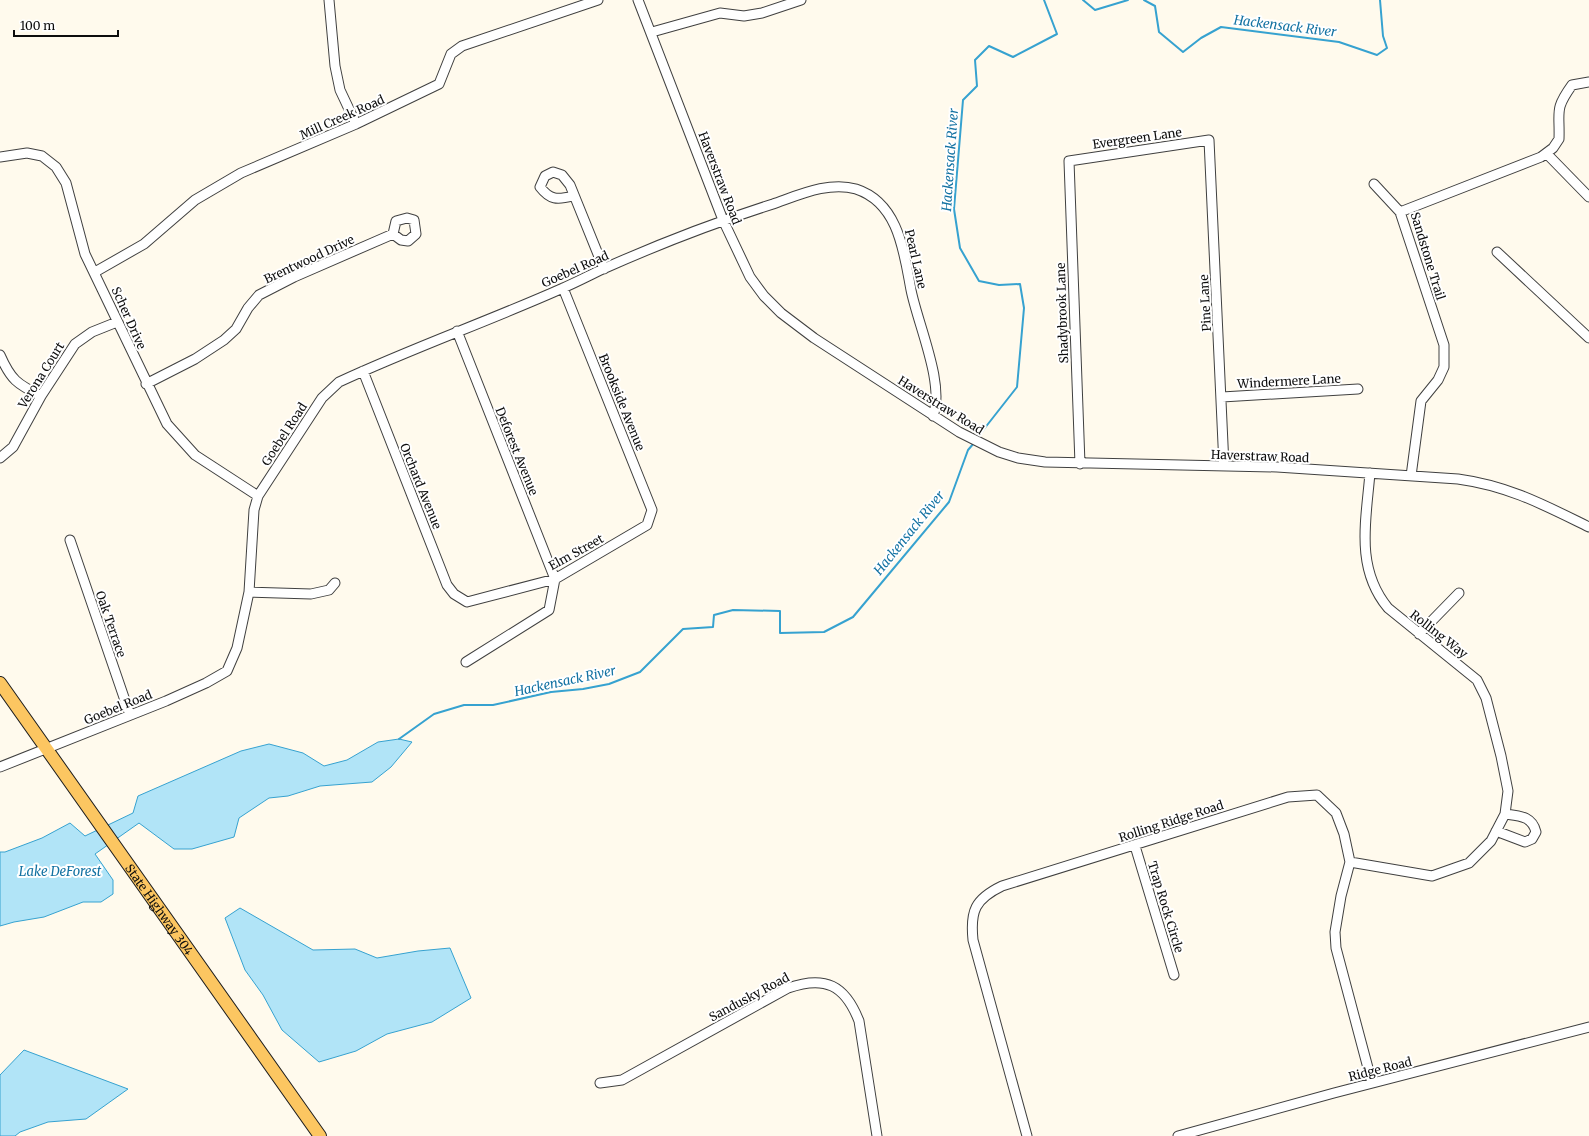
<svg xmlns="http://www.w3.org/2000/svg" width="1589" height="1136" font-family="Merriweather,serif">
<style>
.water{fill:#b1e4f7;stroke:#36a2d0}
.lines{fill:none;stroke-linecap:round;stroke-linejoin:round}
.stream{stroke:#36a2d0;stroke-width:2}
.minor-casing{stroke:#404040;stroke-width:11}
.major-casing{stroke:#1e1e1e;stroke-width:14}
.minor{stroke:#fff;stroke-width:9}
.major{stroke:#fcc661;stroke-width:12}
.labels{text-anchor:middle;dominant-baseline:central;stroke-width:4;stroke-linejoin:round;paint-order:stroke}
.street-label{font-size:12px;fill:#0d0d0d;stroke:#fff}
.water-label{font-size:13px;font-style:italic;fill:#1372a2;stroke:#fff}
</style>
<rect width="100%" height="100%" fill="#fffaed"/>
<path class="water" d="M399,739L412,742L391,767L372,782L320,786L288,796L269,798L239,818L234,837L192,849H174L139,823L95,854L113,880V894L101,902H83L44,917L14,922L0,926V852H5L42,838L70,823L85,836L133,813L138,796L241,751L269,744L303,753L324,766L347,760L378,742Z
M240,908L313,950L355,949L377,958L418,951L450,948L471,998L432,1022L387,1034L356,1051L319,1062L282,1030L263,995L245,970L225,918Z
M24,1050L128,1089L86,1119L48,1122L20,1132L15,1136H0V1075Z"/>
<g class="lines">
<path class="stream" d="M1083,0L1095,10L1128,0
M1144,0L1155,6L1159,32L1183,52L1201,38L1221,27L1339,42L1377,55L1387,48L1383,36L1380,0
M977,438L1017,387L1024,308L1020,284L999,285L979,281L960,248L954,209L963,100L977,86L975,60L989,46L1013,57L1057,34L1044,0
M399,739L434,714L464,705H493L551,692L583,689L609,684L640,672L683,629L713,627L714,615L733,610L780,611V633L824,632L853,617L949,502L968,450L974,443"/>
<g class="minor-casing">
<path id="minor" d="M329,0L335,66L340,90L356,124
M638,0L723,220L750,277L764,296L781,313L814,338L959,432L999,452L1018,458L1045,462L1277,467L1458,479C1509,486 1544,505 1589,527
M652,32L720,13L744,16L762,13L801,0
M1547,154L1589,197
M0,157L27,153L42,156L56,167L66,183L85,254L167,424L195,455L258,496
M1374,184L1400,212L1444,345V367L1438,380L1421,401L1411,476
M573,196C557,200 550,200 540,187L545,176L553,172L562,175L570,185L604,269
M1400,212L1541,157L1553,148L1559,139C1560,111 1554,110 1572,85L1589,82
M1497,252L1589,338
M95,272L144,244L195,200L241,173L356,124L439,84L451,54L462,46L598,0
M457,331L555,579L549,610L466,662
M0,355C11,380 17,384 41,396
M363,371L447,585L454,594L467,602L555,579L647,525L652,510L563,288
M146,384L195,359L224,340L236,329L248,308L259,295L294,277L393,234L401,240L408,241L416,234L414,220L407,218L396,221L393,234
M1222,397L1358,389
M0,458L13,447L41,396L75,344L92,332L117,322
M1080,464L1069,161L1209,140L1224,466
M70,540L130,715
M249,592L311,594L329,590L335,583
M1419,634L1459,593
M0,767L166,701L206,683L227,671L237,648L249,592L254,510L258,496L322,398L339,382C412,348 489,321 563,288C577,282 590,275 603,269C659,244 716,222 773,204C799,195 829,181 856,189C899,203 904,253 911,290C918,325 945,384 933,416
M1496,831L1525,842L1532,839L1536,832C1532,816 1520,816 1505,814
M1135,846L1174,975
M1350,862L1432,876L1469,863L1491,841L1505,814L1508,791L1501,756L1486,698L1477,680L1388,608C1355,568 1366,521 1370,473
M600,1083L622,1080L788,988C825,975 845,985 859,1021L877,1136
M1027,1136L973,940C970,911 975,899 1002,886L1288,797L1317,795L1336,813L1344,834L1350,862L1341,896L1335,932L1336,948L1372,1083
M1178,1136L1334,1093L1589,1027"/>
</g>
<g class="major-casing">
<g id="major">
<path id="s1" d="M0,683L320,1136"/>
</g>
</g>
<use href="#minor" class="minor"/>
<use href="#major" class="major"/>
</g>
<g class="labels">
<g class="street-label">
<text transform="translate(342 117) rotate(-24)">Mill Creek Road</text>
<text transform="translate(1137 138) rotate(-8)">Evergreen Lane</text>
<text transform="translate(720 178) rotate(69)">Haverstraw Road</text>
<text transform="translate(1428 256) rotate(73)">Sandstone Trail</text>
<text transform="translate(309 259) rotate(-25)">Brentwood Drive</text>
<text transform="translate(916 259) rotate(77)">Pearl Lane</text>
<text transform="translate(575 269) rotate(-24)">Goebel Road</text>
<text transform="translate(1205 303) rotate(-93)">Pine Lane</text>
<text transform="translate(1062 313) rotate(-92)">Shadybrook Lane</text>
<text transform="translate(129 318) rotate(66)">Scher Drive</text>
<text transform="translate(41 375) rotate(-58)">Verona Court</text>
<text transform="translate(1289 381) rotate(-3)">Windermere Lane</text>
<text transform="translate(622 402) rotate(68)">Brookside Avenue</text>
<text transform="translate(941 405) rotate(32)">Haverstraw Road</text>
<text transform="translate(284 434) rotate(-57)">Goebel Road</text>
<text transform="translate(517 451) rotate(68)">Deforest Avenue</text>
<text transform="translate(1260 456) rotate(2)">Haverstraw Road</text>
<text transform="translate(421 486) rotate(68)">Orchard Avenue</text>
<text transform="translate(576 552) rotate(-29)">Elm Street</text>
<text transform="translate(111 624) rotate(71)">Oak Terrace</text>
<text transform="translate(1439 634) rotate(38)">Rolling Way</text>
<text transform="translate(118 707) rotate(-22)">Goebel Road</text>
<text transform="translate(1171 821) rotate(-18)">Rolling Ridge Road</text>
<text transform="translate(1166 907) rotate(73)">Trap Rock Circle</text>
<text stroke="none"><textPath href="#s1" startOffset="277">State Highway 304</textPath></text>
<text transform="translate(749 997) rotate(-28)">Sandusky Road</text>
<text transform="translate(1380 1069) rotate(-14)">Ridge Road</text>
</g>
<g class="water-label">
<text transform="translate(1285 26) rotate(7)">Hackensack River</text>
<text transform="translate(950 160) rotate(-86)">Hackensack River</text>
<text transform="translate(909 533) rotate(-51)">Hackensack River</text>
<text transform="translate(565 681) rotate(-12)">Hackensack River</text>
<text x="60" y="871">Lake DeForest</text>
</g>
</g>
<path d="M14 30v6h104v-6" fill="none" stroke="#0d0d0d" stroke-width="2"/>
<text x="20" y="30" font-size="12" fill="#0d0d0d" stroke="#ffffff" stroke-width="3" paint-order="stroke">100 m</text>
</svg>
